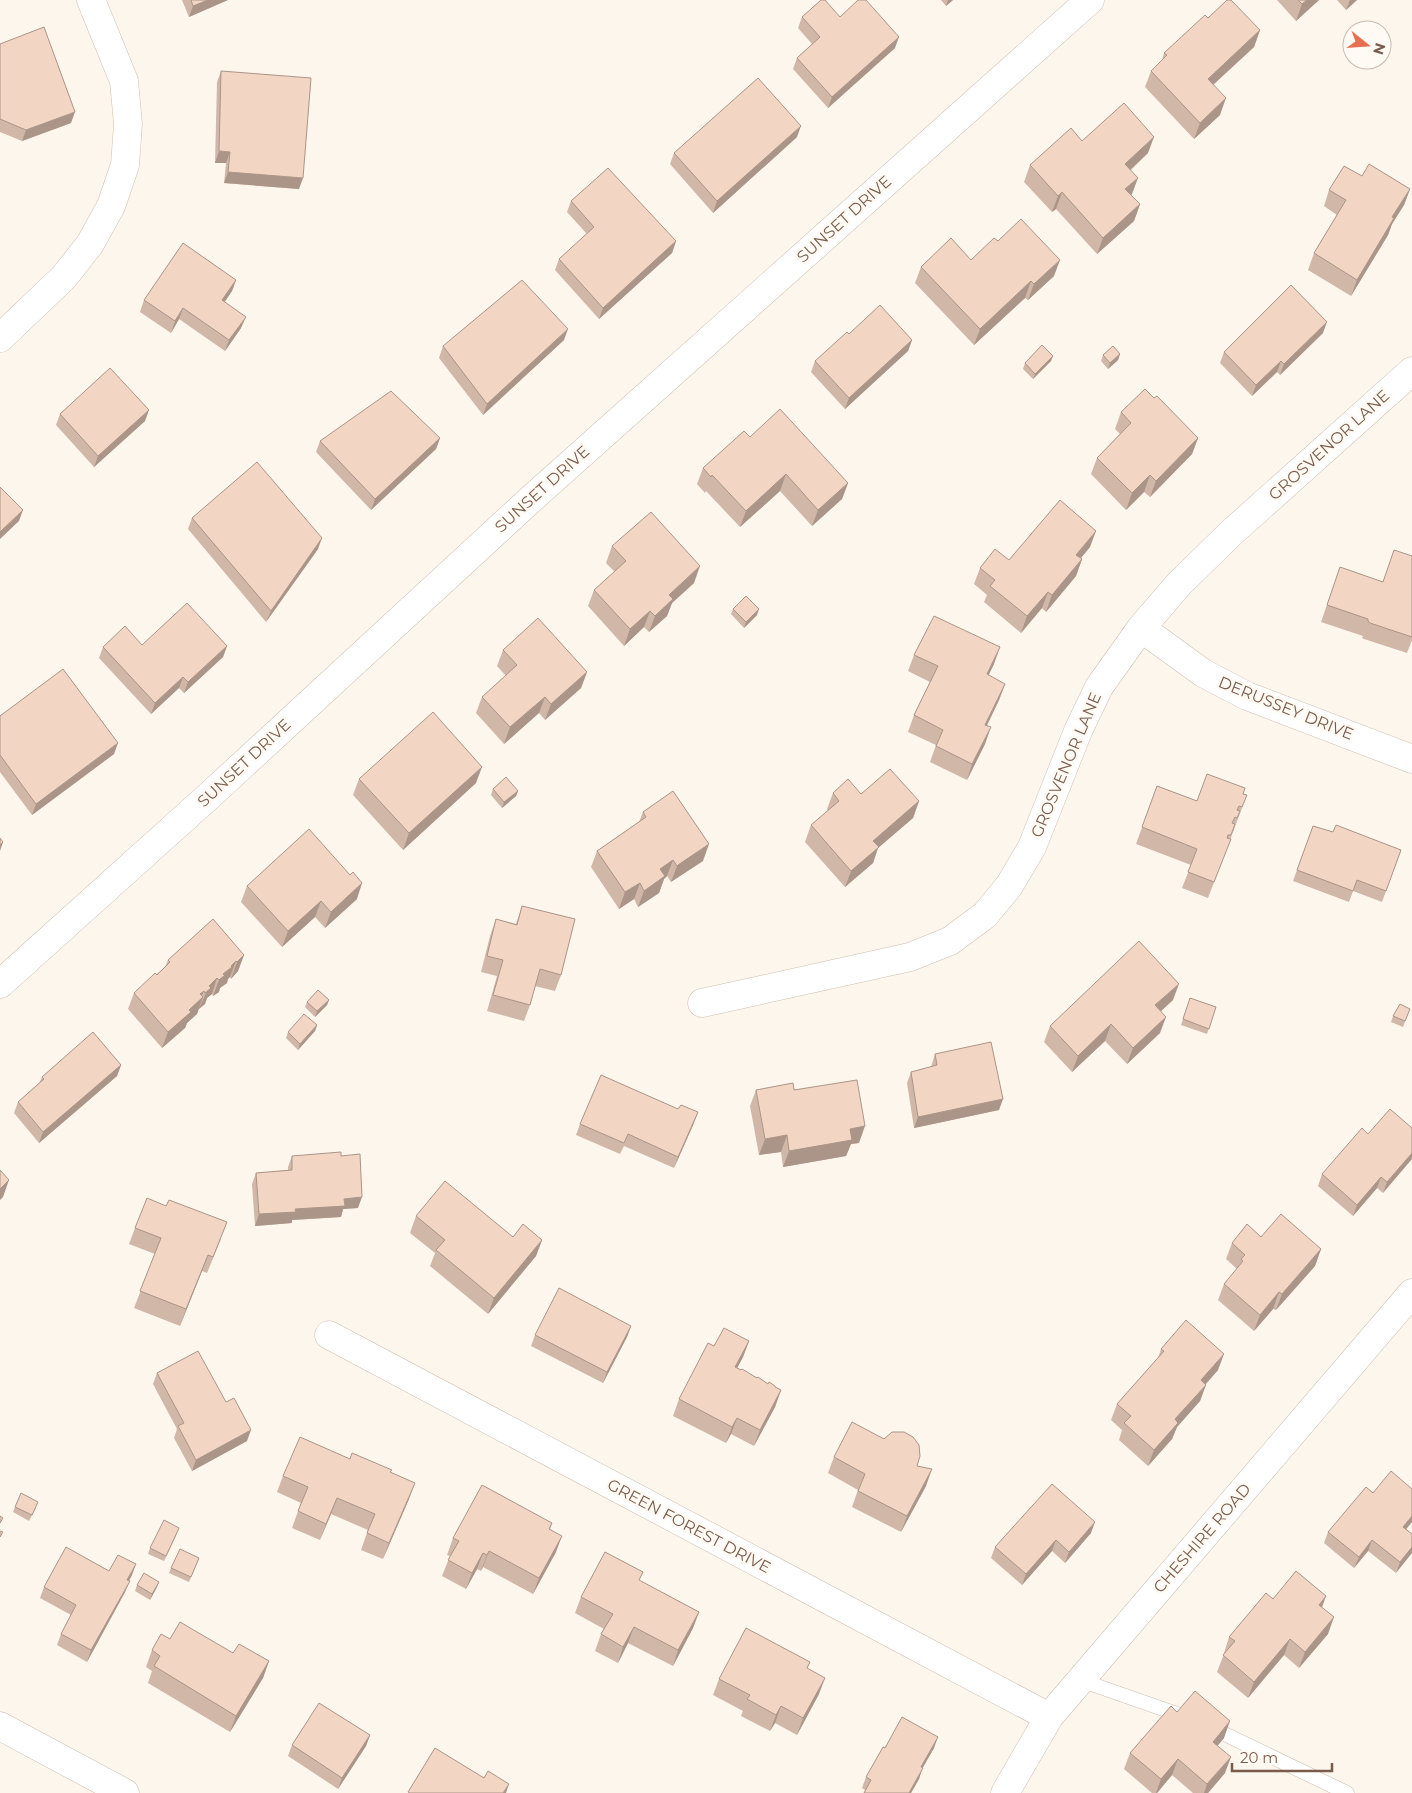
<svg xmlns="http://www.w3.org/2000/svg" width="1412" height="1793" font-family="Montserrat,sans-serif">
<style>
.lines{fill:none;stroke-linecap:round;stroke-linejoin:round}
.lane-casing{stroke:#d1beb0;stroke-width:15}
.street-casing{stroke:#d1beb0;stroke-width:29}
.lane{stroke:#fff;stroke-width:14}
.street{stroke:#fff;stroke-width:28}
.wall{fill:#d1b7a8}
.shaded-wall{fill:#aa9588}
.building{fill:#f3d5c3;stroke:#aa9588}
.labels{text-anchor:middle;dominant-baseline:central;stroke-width:5;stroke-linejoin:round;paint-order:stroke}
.street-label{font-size:16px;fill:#7a5c4d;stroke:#fffaf3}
</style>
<rect width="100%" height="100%" fill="#fdf6ec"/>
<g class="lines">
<g class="lane-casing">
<path id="lane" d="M1080,1680L1183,1716
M1210,1727L1347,1793"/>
</g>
<g class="street-casing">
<path id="street" d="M0,338L64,277L90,244L111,206L125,165L128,124L124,81L91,0
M1141,628L1203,673L1247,696L1412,759
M0,984L210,795L530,500L1090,0
M702,1003L910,957L950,941L985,915L1009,886L1032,847L1078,731L1099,687L1141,628L1179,584L1230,534L1412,371
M329,1335L1049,1717
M0,1726L125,1793
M1005,1793L1049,1717L1412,1293"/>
</g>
<use href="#lane" class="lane"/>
<use href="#street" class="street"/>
</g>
<path class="wall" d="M182,0H228L189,17Z
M941,0H953L946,6Z
M1277,0H1319L1296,21Z
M1337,0H1357L1346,10Z
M802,17H840L895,48L828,108L793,69L797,58L812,44L798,28Z
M1208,18L1260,30L1254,47L1214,84L1220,115L1194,139L1145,87L1151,71L1162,60L1164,53Z
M0,44L71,123L22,141L0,132Z
M221,71L299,189L224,183L226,163H215L217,82Z
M797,137L713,213L670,164L674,153Z
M1082,141L1148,153L1131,170L1132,194L1131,195L1140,204L1134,221L1097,254L1056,209L1052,212L1024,182L1030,165Z
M1362,176L1410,189L1404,205L1392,224L1388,235L1351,296L1308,270L1314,253L1337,215L1324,206L1329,190Z
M571,201L676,241L672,253L599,319L555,270L559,259L587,234L567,212Z
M998,241L1054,276L1028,300L1025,298L974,345L915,283L921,267L971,260Z
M236,280L232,291L224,302L241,328L225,351L179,319L171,333L140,312L144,300Z
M1323,333L1280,375L1277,372L1252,396L1220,363L1224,352Z
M849,334L912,340L908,351L845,409L811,372L815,361Z
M564,340L483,415L439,358L443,346Z
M1120,354L1118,360L1108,369L1101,361L1103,355Z
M1051,361L1033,379L1023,369L1025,363Z
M1154,398L1198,438L1192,454L1150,497L1144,492L1126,510L1091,474L1097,458L1120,434L1115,429L1121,412Z
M60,414L145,421L94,467L56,425Z
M750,437L848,483L842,499L812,526L780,491L740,527L706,491L705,493L697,484L703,468Z
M440,438L436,449L371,510L316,452L320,441Z
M192,518L318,549L266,622L188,529Z
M612,546L694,583L672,603L667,616L649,632L644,627L624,646L588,606L594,590L615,572L606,563Z
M1090,547L1081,558L1082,559L1076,576L1046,612L1042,608L1021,633L984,602L987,595L974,584L980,568L1009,560Z
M1412,556V640L1407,653L1364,639L1362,638L1363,636L1321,622L1340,567L1382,582Z
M733,609L757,615L744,628L731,614Z
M142,645L227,646L223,657L184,693L179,688L151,714L99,658L103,647Z
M503,650L587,672L581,688L545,720L539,713L504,744L476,713L482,697L506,676L497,666Z
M914,655L994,664L988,675L1005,684L999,700L987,726L985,744L967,780L930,762L936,745L908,732L914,715L930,682L908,671Z
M0,716L114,754L32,815L0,772Z
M359,779L476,783L403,850L353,795Z
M1157,786L1197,801L1243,794L1247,795L1208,898L1182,888L1191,865L1136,844Z
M493,789L518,791L516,796L502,808L491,795Z
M833,793L861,794L919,801L913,818L878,848L873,863L845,887L805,842L811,825L828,811L827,809Z
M643,812L703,861L672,881L671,882L667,876L664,879L659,893L638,907L634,899L619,909L591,867L597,851L639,822Z
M1313,826L1333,832L1401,850L1382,902L1353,891L1349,902L1293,881Z
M247,886L357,899L325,928L315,917L282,947L241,902Z
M522,906L561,975L555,991L535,986L530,1005L524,1021L487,1011L497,976L481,972L490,936L496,919L516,924Z
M244,955L238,971L231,979L230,977L228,979L227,983L220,988L219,992L213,996L212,994L207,998L205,1004L199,1009V1008L197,1014L187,1023L185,1028L162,1048L128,1009L134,993L165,967L168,960Z
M1190,998L1216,1007L1207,1034L1181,1025Z
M329,1000L327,1005L315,1017L305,1007L307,1002Z
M1173,1000L1161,1011L1160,1033L1127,1064L1105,1041L1072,1072L1044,1042L1050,1026Z
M1410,1009L1403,1027L1391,1022L1393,1016Z
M317,1025L315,1031L298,1050L286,1038L288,1032Z
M935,1054L999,1110L914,1128L907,1083L911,1072L931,1067Z
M121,1065L117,1076L39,1143L14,1113L18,1102L39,1083L42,1077Z
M756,1090H794L859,1143L851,1144L846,1156L783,1167L781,1152L759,1155L750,1106Z
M694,1123L674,1168L624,1146L620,1154L576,1135L580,1124Z
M1412,1128L1383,1193L1377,1188L1353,1216L1318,1186L1322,1174L1368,1134Z
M292,1156H341L358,1208L343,1209L341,1217L292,1220V1223L255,1226L252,1184L256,1173L288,1170V1167Z
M416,1216L513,1237L542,1240L536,1256L488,1314L430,1266L435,1253L410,1233Z
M135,1228L221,1239L207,1273L202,1271L180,1326L134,1308L155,1254L129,1244Z
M1261,1237L1321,1249L1315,1266L1276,1310L1273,1309L1254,1331L1218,1300L1224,1284L1237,1269L1226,1259L1232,1243Z
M631,1326L627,1337L603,1383L531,1346L535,1335Z
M749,1341L743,1357L737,1368L781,1390L775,1407L754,1446L731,1434L726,1443L673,1416L679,1399L714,1346Z
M1161,1349L1218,1370L1206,1384L1200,1401L1177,1427L1172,1439L1148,1466L1119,1440L1122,1430L1111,1420L1117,1404L1158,1358Z
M157,1373L247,1441L192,1471L174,1438L177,1429L153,1384Z
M834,1457L917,1466L926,1486L901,1532L852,1507L858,1490L828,1473Z
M350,1459L391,1473L409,1499L383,1559L361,1550L368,1530L331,1514L320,1540L292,1528L301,1503L277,1492L283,1476Z
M1373,1493L1406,1529L1412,1534L1396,1573L1368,1551L1354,1568L1324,1543L1328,1532Z
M15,1507L36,1508L29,1521L13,1512Z
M552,1523L550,1530L556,1552L533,1594L483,1567L481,1571L477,1569L466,1589L442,1576L450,1556L447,1555L453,1538Z
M1091,1533L1065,1563L1052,1551L1022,1585L991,1558L995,1547Z
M177,1534L164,1561L148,1554L150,1548Z
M199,1558L189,1582L169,1573L171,1568Z
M109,1571L132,1575L129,1581L125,1592L87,1662L57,1645L61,1634L71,1615L40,1598L44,1587Z
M640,1581L699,1612L693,1628L673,1666L628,1643L618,1663L595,1651L601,1634L604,1629L575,1613L581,1597Z
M137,1585L157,1587L150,1600L135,1591Z
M1273,1599L1322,1608L1328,1634L1299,1668L1284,1655L1248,1698L1217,1672L1224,1654V1653L1229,1637Z
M170,1639L269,1661L263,1678L230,1732L148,1683L152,1671L146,1667L152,1650Z
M810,1662L807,1668L819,1694L797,1735L775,1723L770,1731L741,1716L743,1711L713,1695L719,1679Z
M1177,1712L1224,1738L1217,1746L1225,1773L1208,1793H1193L1172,1775L1157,1793H1152L1124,1769L1130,1753Z
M370,1735L366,1746L338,1789L288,1756L292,1745Z
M885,1748H934L922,1769L919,1779L911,1793H864L865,1790L862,1788L866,1777Z"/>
<path class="shaded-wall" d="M208,0H228L189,17L193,6Z
M948,0H953L946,6Z
M1307,0H1319L1296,21L1302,4Z
M1350,0H1357L1346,10Z
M1260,30L1254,47L1202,95L1208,79Z
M899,37L895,48L828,108L832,97Z
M1226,98L1220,115L1194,139L1200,123Z
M75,112L71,123L22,141L26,130Z
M801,126L797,137L713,213L717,201Z
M1154,137L1148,153L1119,180L1125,164Z
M219,151L230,152L226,163H215Z
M228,172L303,178L299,189L224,183Z
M1138,178L1132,194L1119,205L1125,189Z
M1410,189L1404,205L1392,224L1388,235L1351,296L1357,280L1392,217Z
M1062,192L1056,209L1052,212L1058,196Z
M1140,204L1134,221L1097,254L1103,238Z
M676,241L672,253L599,319L603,308Z
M1060,260L1054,276L1028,300L1034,284Z
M236,280L232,291L218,312L222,300Z
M1031,281L1025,298L974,345L980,329Z
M183,308L179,319L171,333L175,321Z
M246,317L241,328L225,351L229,340Z
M1327,322L1323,333L1280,375L1284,364Z
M568,329L564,340L483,415L487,404Z
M912,340L908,351L845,409L849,398Z
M1120,354L1118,360L1108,369L1110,363Z
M1053,356L1051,361L1033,379L1035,374Z
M1281,361L1277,372L1252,396L1256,385Z
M149,410L145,421L94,467L98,456Z
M440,438L436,449L371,510L375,499Z
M1198,438L1192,454L1150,497L1156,481Z
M786,474L780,491L740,527L746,511Z
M1150,475L1144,492L1126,510L1132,493Z
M848,483L842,499L812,526L818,510Z
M23,510L19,521L0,539V532Z
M1096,531L1090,547L1070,571L1076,555Z
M322,538L318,549L266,622L271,611Z
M1082,559L1076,576L1046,612L1052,595Z
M700,566L694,583L672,603L667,616L649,632L655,616L669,595Z
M1048,592L1042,608L1021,633L1027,616Z
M759,609L757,615L744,628L746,622Z
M650,611L644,627L624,646L630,629Z
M227,646L223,657L184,693L188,682Z
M1000,647L994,664L981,691L987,674Z
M587,672L581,688L545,720L551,704Z
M183,677L179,688L151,714L155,703Z
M1005,684L999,700L979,741L985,725Z
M545,697L539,713L504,744L510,727Z
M991,727L985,744L967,780L972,764Z
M118,743L114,754L32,815L36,804Z
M482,767L476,783L403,850L409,833Z
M518,791L516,796L502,808L504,802Z
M919,801L913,818L878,848L873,863L845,887L851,871L873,841Z
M3,842L0,851V845Z
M709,844L703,861L671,882L677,866Z
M673,860L667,876L664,879L659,893L638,907L644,891L660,869Z
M362,883L357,899L325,928L331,912Z
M640,883L634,899L619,909L625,892Z
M321,901L315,917L282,947L288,931Z
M244,955L238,971L231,979L237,962Z
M236,961L230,977L228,979L227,983L220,988L219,992L213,996L219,980L223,974Z
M217,978L212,994L207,998L205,1004L199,1009L209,986Z
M1179,984L1173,1000L1149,1022L1155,1005Z
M204,991L200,999L203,997L197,1014L187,1023L185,1028L162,1048L168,1032L189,1010L200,994Z
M329,1000L327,1005L315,1017L317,1011Z
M1166,1017L1160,1033L1127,1064L1133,1048Z
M1111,1024L1105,1041L1072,1072L1078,1056Z
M317,1025L315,1031L298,1050L300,1044Z
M121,1065L117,1076L39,1143L43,1132Z
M1003,1099L999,1110L914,1128L918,1117Z
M698,1112L694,1123L674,1168L678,1157Z
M865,1126L859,1143L851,1144L846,1156L783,1167L789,1151L850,1129Z
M787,1135L781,1152L759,1155L765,1139Z
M1412,1153V1159L1383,1193L1387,1182Z
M1381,1177L1377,1188L1353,1216L1357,1205Z
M9,1180L3,1197L0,1200V1189Z
M362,1197L358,1208L343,1209L341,1217L292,1220V1223L255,1226L259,1214L295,1209L344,1199Z
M542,1240L536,1256L488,1314L494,1298Z
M1321,1249L1315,1266L1276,1310L1282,1294Z
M208,1255L202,1271L180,1326L186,1309Z
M1279,1292L1273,1309L1254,1331L1260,1315Z
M631,1326L627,1337L603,1383L607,1372Z
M749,1341L743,1357L729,1383L735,1367Z
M1224,1354L1218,1370L1195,1396L1201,1380Z
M1206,1385L1200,1401L1177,1427L1172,1439L1148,1466L1154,1450L1175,1419Z
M781,1390L775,1407L754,1446L760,1430Z
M737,1418L731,1434L726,1443L732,1427Z
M251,1430L247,1441L192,1471L196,1460Z
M932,1469L926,1486L901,1532L907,1516Z
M415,1483L409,1499L383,1559L389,1543Z
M337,1498L331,1514L320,1540L326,1524Z
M1412,1516V1522L1399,1538L1403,1527Z
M1095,1522L1091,1533L1065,1563L1069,1552Z
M562,1536L556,1552L533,1594L539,1578Z
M1056,1540L1052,1551L1022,1585L1026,1574Z
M1372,1540L1368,1551L1354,1568L1359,1557Z
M1412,1547V1553L1396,1573L1400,1562Z
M489,1551L483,1567L481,1571L487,1555Z
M483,1553L477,1569L466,1589L472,1573Z
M136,1564L132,1575L123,1591L127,1580Z
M130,1581L125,1592L87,1662L91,1650Z
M159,1582L157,1587L150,1600L152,1594Z
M1326,1596L1320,1613L1319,1605Z
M699,1612L693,1628L673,1666L678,1650Z
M1334,1617L1328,1634L1299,1668L1305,1652Z
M634,1627L628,1643L618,1663L623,1647Z
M1290,1639L1284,1655L1248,1698L1254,1682Z
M269,1661L263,1678L230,1732L236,1716Z
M825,1678L819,1694L797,1735L803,1718Z
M781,1706L775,1723L770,1731L776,1715Z
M1230,1721L1224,1738L1207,1758L1213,1742Z
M370,1735L366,1746L338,1789L342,1778Z
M938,1737L934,1748L922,1769L919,1779L911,1793H909L921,1767Z
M1231,1757L1225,1773L1208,1793H1204L1207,1784Z
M1178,1759L1172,1775L1157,1793H1156L1161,1779Z
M509,1784L506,1793H503Z"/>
<path class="building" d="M191,0H208L193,6Z
M821,0H825L840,17L858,0H866L899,37L832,97L797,58L820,37L802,17Z
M1227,0H1231L1260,30L1208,79L1226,98L1200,123L1151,71L1167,55L1164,53L1205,15L1208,18Z
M1298,0H1307L1302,4Z
M44,27L75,112L26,130L0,119V44Z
M221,71L311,78L303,178L228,172L230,152L219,151Z
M758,78L801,126L717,201L674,153Z
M1124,103L1154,137L1125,164L1138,178L1125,189L1140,204L1103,238L1062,192L1058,196L1030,165L1071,128L1082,141Z
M1369,164L1410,189L1392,217L1394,218L1357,280L1314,253L1346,200L1329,190L1344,166L1362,176Z
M608,168L676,241L603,308L559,259L594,227L571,201Z
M1021,219L1060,260L1034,284L1031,281L980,329L921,267L951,238L971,260L994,238L998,241Z
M183,243L236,280L222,300L246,317L229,340L183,308L175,321L144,300Z
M522,280L568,329L487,404L443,346Z
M1291,285L1327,322L1284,364L1281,361L1256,385L1224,352Z
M880,305L912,340L849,398L815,361L847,332L849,334Z
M1042,345L1053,356L1035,374L1025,363Z
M1113,346L1120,354L1110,363L1103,355Z
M110,368L149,410L98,456L60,414Z
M1145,389L1154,398L1157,396L1198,438L1156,481L1150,475L1132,493L1097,458L1131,423L1121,412Z
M391,391L440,438L375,499L320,441Z
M780,409L848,483L818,510L786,474L746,511L712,475L711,477L703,468L744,431L750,437Z
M257,462L322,538L271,611L192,518Z
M0,487L23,510L0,532Z
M1060,500L1096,531L1076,555L1082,559L1052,595L1048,592L1027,616L990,586L995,580L980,568L995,549L1009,560Z
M651,512L700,566L669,595L673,599L655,616L650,611L630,629L594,590L626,561L612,546Z
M1394,550L1412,556V637L1370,623L1368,621V619L1327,605L1340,567L1383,582Z
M746,596L759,609L746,622L733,609Z
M187,603L227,646L188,682L183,677L155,703L103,647L125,626L142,645Z
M934,616L1000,647L987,674L1005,684L985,725L991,727L972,764L936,746L943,730L914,715L938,666L914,655Z
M538,618L587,672L551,704L545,697L510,727L482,697L517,665L503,650Z
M63,669L118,743L36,804L0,755V716Z
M433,712L482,767L409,833L359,779Z
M890,769L919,801L873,841L879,847L851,871L811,825L839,801L833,793L848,779L861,794Z
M1207,774L1245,788L1243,794L1247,795L1242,807L1239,806L1237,810L1240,811L1237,818L1235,817L1232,823L1235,824L1231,835H1228L1227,838L1231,839L1214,882L1188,872L1197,849L1142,827L1157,786L1197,801Z
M506,777L518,791L504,802L493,789Z
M673,791L709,844L678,865L677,866L673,860L660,869L665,876L644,891L640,883L625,892L597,851L646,817L643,812Z
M1336,825L1401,850L1386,891L1357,880L1353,891L1297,870L1313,826L1333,832Z
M309,829L350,875L353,872L362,883L331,912L321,901L288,931L247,886Z
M0,838L3,842L0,845Z
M522,906L575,919L561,975L540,969L530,1005L493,995L503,960L487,956L496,919L517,925Z
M213,919L244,955L237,962L236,961L231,966L232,967L223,974L225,975L219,980L217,978L209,986L211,988L205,993L204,991L200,994L203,997L189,1010L191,1012L168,1032L134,993L153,975L155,973L157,975L170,962L168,960Z
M1139,941L1179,984L1155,1005L1166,1017L1133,1048L1111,1024L1078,1056L1050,1026Z
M318,990L329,1000L317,1011L307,1002Z
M1190,998L1216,1007L1209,1029L1183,1019Z
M1400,1004L1410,1009L1405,1021L1393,1016Z
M304,1014L317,1025L300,1044L288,1032Z
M93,1032L121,1065L43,1132L18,1102L44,1079L42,1077Z
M991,1042L1003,1099L918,1117L911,1072L937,1065L935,1054Z
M601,1075L678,1109L681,1105L698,1112L678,1157L628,1134L624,1143L580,1124Z
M857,1080L865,1126L850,1129L852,1140L789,1151L787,1135L765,1139L756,1090L793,1083L794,1090Z
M1390,1109L1412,1128V1153L1387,1182L1381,1177L1357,1205L1322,1174L1362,1128L1368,1134Z
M341,1152V1156L360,1154L362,1197L344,1199L345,1206L295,1209L296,1212L259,1214L256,1173L292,1170V1156Z
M0,1170L9,1180L0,1189Z
M445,1181L513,1237L523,1224L542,1240L494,1298L436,1250L445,1240L416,1216Z
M147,1198L166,1206L169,1200L227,1222L213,1257L208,1255L186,1309L140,1291L161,1238L135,1228Z
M1281,1214L1321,1249L1282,1294L1279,1292L1260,1315L1224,1284L1243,1261L1241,1259L1245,1255L1232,1243L1247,1224L1261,1237Z
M559,1288L631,1326L607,1372L535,1335Z
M1186,1320L1224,1354L1201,1380L1206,1385L1175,1419L1178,1423L1154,1450L1124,1423L1131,1416L1117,1404L1164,1351L1161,1349Z
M724,1328L749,1341L735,1367L741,1370L742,1369L757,1378L758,1377L768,1384L769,1382L775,1386V1387L781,1390L760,1430L737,1418L732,1427L679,1399L708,1343L714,1346Z
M198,1351L226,1402L234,1398L251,1430L196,1460L178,1426L184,1423L157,1373Z
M852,1422L884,1439L892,1432H904L913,1437L919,1445L920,1456L917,1466L932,1469L907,1516L858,1491L865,1474L834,1457Z
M300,1437L350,1459L352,1453L392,1470L390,1472L415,1483L389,1543L367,1533L375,1514L337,1498L326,1524L298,1511L308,1487L283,1476Z
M1391,1471L1412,1489V1516L1403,1527L1412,1534V1547L1400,1562L1372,1540L1359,1557L1328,1532L1366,1487L1373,1493Z
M1052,1484L1095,1522L1069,1552L1056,1540L1026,1574L995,1547Z
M482,1485L552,1523L549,1529L562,1536L539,1578L489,1551L487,1555L483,1553L472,1573L448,1560L459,1541L453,1538Z
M21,1493L38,1502L32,1515L15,1507Z
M0,1516L3,1518L0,1523Z
M164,1520L179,1528L166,1556L150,1548Z
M0,1531L3,1532L0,1537Z
M66,1547L109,1571L118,1555L136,1564L127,1580L130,1581L91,1650L61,1634L76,1605L44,1587Z
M180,1549L199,1558L191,1577L171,1568Z
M605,1552L643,1572L639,1580L699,1612L678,1650L634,1627L623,1647L601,1634L613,1614L581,1597Z
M1296,1571L1326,1596L1319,1605L1334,1617L1305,1652L1290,1639L1254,1682L1223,1655L1235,1641L1229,1637L1266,1593L1273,1599Z
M144,1573L159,1582L152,1594L137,1585Z
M180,1622L233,1653L239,1644L269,1661L236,1716L154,1666L160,1656L152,1650L161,1634L170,1639Z
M746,1628L810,1662L807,1668L825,1678L803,1718L781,1706L776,1715L747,1699L750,1695L719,1679Z
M1195,1691L1230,1721L1213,1742L1231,1757L1207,1784L1178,1759L1161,1779L1130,1753L1171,1706L1177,1712Z
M319,1703L370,1735L342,1778L292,1745Z
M902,1717L938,1737L921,1767L923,1768L909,1793H864L871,1780L866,1777L883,1747L885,1748Z
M435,1748L484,1778L488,1771L509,1784L503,1793H410L408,1792Z"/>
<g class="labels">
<g class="street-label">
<text transform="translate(844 219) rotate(-42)">SUNSET DRIVE</text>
<text transform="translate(1329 445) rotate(-42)">GROSVENOR LANE</text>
<text transform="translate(542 489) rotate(-42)">SUNSET DRIVE</text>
<text transform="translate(1286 708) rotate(22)">DERUSSEY DRIVE</text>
<text transform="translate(244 763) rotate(-43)">SUNSET DRIVE</text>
<text transform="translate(1066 765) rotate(-67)">GROSVENOR LANE</text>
<text transform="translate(689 1526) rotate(28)">GREEN FOREST DRIVE</text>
<text transform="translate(1202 1538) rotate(-49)">CHESHIRE ROAD</text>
</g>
</g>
<g transform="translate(1367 45) rotate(107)"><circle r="24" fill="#fffaf3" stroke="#cabbb1"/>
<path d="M0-4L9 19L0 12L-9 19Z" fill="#e76f51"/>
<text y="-8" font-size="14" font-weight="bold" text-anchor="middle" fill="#7a5c4d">N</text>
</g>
<path d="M1232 1763v8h100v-8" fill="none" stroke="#7a5c4d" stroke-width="2.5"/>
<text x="1240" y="1763" font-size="15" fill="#7a5c4d" stroke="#fffaf3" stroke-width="4" paint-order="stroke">20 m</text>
</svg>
